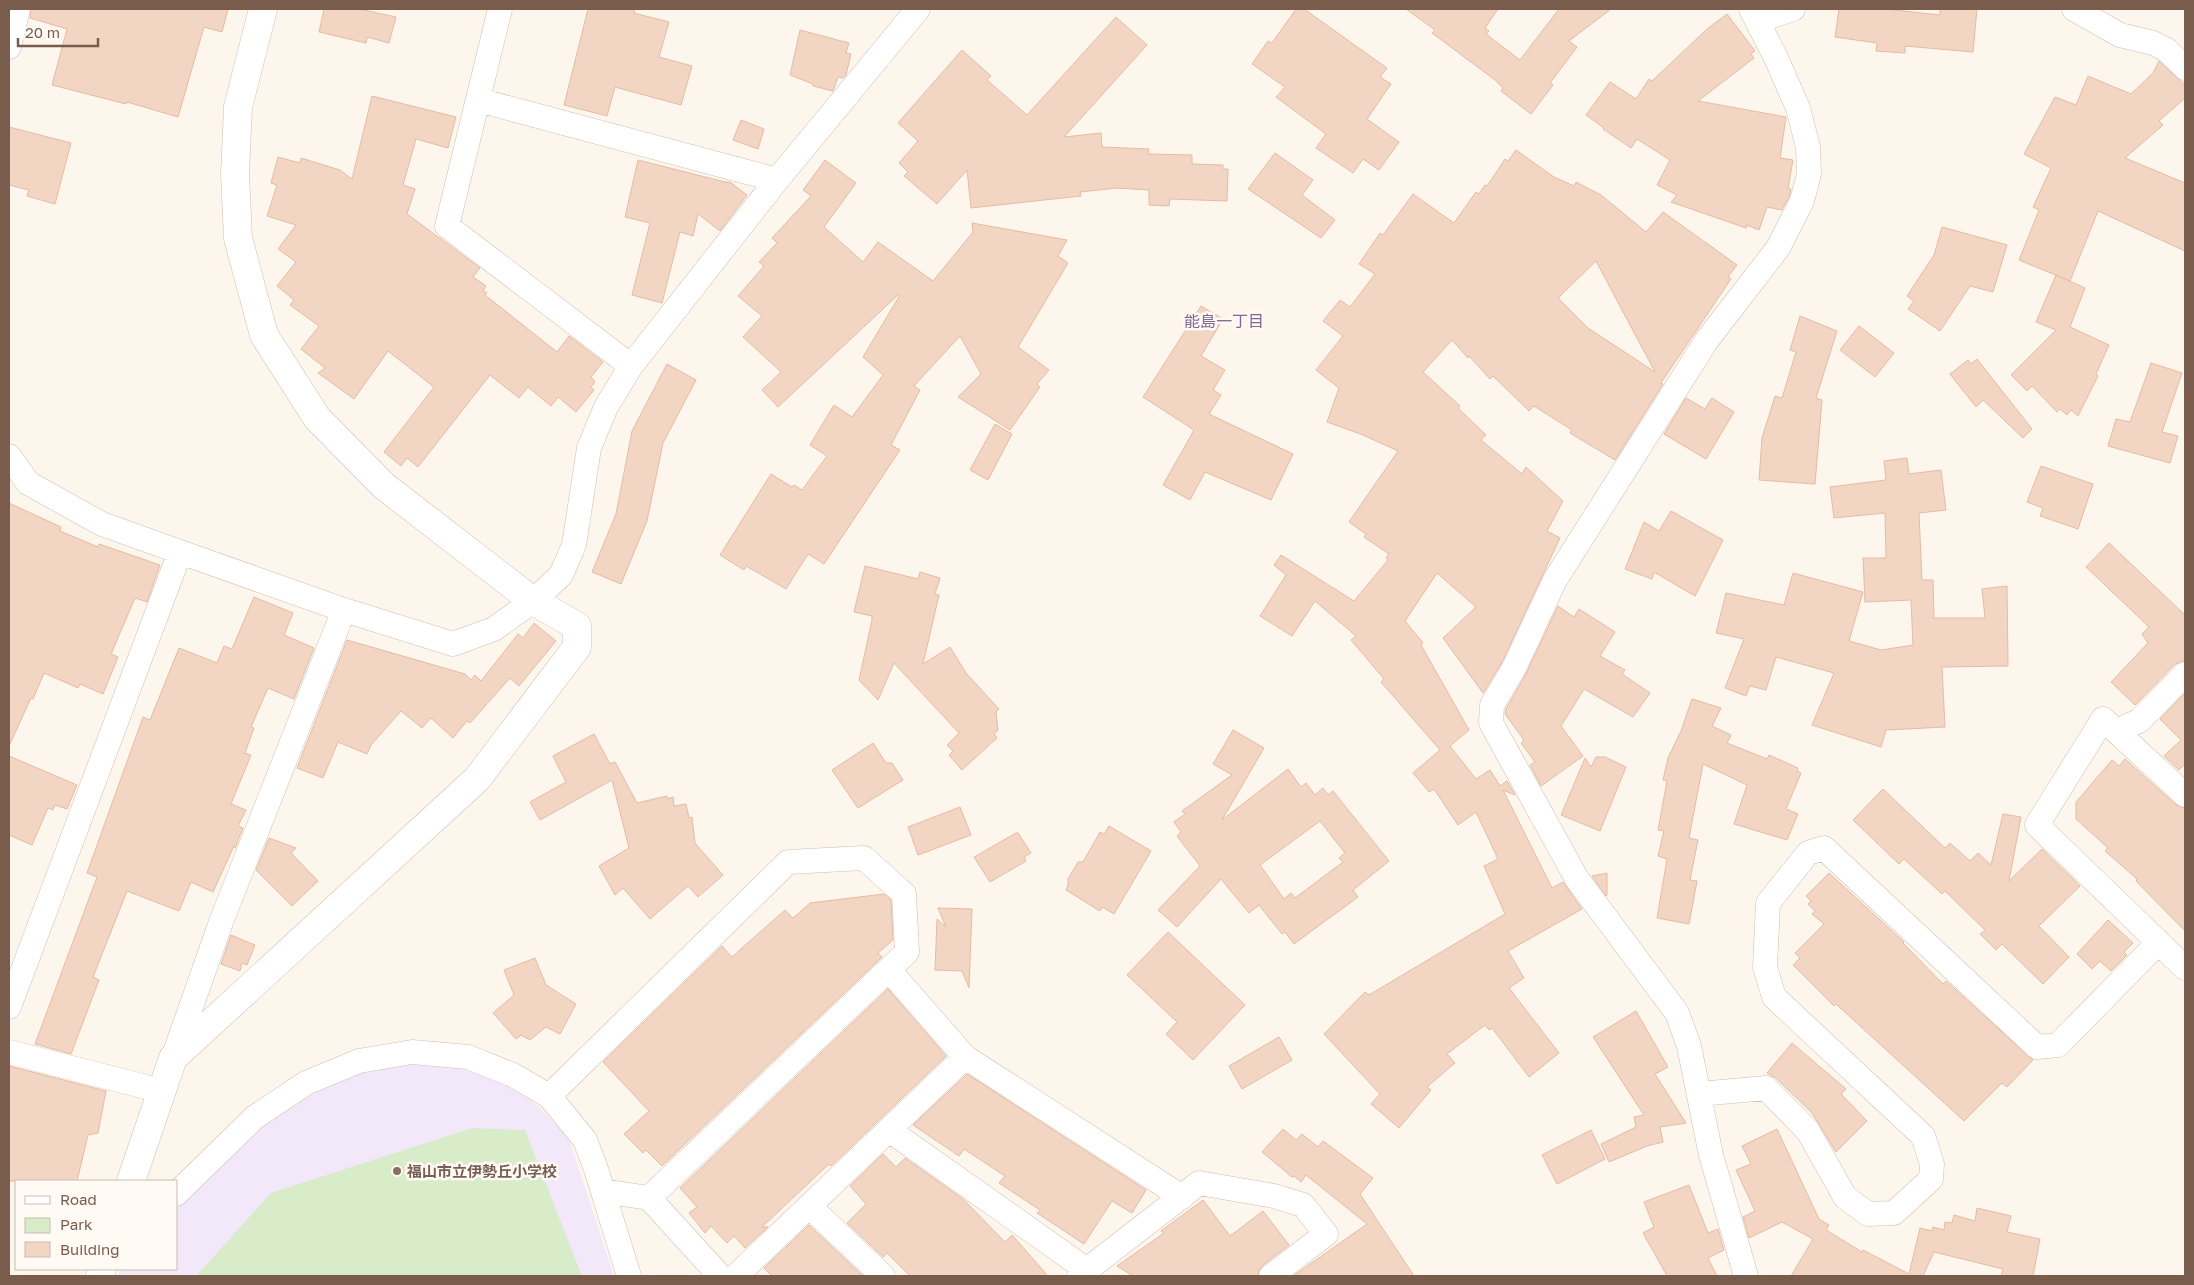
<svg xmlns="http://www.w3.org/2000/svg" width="2194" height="1285" font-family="'Golos Text','Noto Sans JP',sans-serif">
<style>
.education{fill:#f3e8fa}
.green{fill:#d8ecc9}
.building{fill:#f3d5c3;stroke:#e6bba3;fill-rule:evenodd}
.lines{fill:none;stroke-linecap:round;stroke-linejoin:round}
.minor-casing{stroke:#d1beb0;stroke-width:25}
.tertiary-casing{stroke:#d1beb0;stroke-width:29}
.minor{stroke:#fff;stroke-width:24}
.tertiary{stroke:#fff;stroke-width:28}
.education-dot{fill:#8d6e63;stroke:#fffaf3;stroke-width:2}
.labels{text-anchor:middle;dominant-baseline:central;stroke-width:5;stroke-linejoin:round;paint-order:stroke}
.education-label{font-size:15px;font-weight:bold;fill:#785e54;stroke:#fffaf3;text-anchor:start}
.neighbourhood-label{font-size:16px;fill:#846695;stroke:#fffaf3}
</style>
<rect width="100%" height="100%" fill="#fdf6ec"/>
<path class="education" d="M422,1059L473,1069L523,1092L568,1136L614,1276H117L122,1269H176V1207L259,1127L332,1083L374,1067Z"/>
<path class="green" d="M472,1128L525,1130L582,1276H196L271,1193Z"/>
<path class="building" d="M31,9H228L222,32L204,27L178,117L127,102L126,104L52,85L67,29L30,18Z
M324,9H359L396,17L389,43L367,37L366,43L319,32Z
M588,9H635L634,13L669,22L659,57L692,66L681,105L615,87L607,116L564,105Z
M1296,9H1304L1387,68L1380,77L1391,84L1367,119L1399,142L1379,170L1363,159L1353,173L1316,148L1326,134L1276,97L1285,87L1252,64L1268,41L1272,43Z
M1406,9H1498L1485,28L1489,31L1486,34L1520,60L1559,9H1611L1569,41L1577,47L1550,83L1553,85L1531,114L1501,91L1503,88L1495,80L1432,33L1435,30Z
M1839,9H1885L1940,15V9H1977L1973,52L1905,46V53L1876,51L1877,43L1835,37Z
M1727,14L1755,51L1751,54L1754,58L1698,101L1786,117L1780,158L1793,160L1788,188L1791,189L1789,197L1782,210L1767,207L1759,230L1747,225L1746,228L1671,202L1677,195L1657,185L1670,160L1637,139L1631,148L1603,129L1604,128L1586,115L1610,82L1636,99L1649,79L1652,81L1707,29Z
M1116,17L1147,45L1064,137L1101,133L1102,147L1149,149L1148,154L1192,155V164L1223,165V169H1228L1227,201L1170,199L1169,206L1149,205V190L1117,188L1080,192L1081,196L971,208L967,170L937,204L904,176L908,172L899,163L918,141L898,123L962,50L991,76L987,80L1027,115Z
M800,30L849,43L846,53L851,54L846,75L843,78L838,77L833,91L813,86V84L790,75Z
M2159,61L2185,85V98L2159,121L2163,125L2125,158L2185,183V251L2098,211L2070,281L2019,260L2039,210L2033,207L2051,168L2024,154L2055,97L2076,105L2088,76L2131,94L2153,73Z
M372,96L456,117L448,148L416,139L403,185L415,189L407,214L480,268L473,277L486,286L483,291L487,293L485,295L557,352L569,336L603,362L591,377L595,382L591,387L594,390L576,412L558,397L551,406L528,387L519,398L490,375L418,467L407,458L401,466L384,452L434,387L388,351L354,399L318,373L325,368L301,349L319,326L290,305L294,300L277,286L296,262L278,249L296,225L267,216L277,185L271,183L278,157L300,163L301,158L340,170L352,179Z
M741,120L764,129L758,149L733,140Z
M9,127L71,143L55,204L27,196L29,190L9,185Z
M1516,150L1554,177L1574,186L1576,182L1601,195L1646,232L1663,212L1737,265L1728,277L1731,279L1661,383L1663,384L1615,460L1570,433L1572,430L1534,406L1529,411L1493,376L1490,379L1469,356L1468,358L1452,340L1423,372L1460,406L1458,408L1486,435L1481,440L1522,474L1526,467L1563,501L1547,531L1560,538L1502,662L1483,693L1443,638L1476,607L1437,573L1405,621L1423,643L1421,645L1469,730L1450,746L1476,779L1490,770L1500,786L1507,781L1515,795L1503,790L1552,888L1563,882L1582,909L1508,951L1524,978L1509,988L1559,1053L1529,1077L1492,1028L1489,1030L1485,1025L1447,1054L1455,1063L1427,1087L1431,1090L1399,1128L1371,1104L1380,1094L1324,1034L1365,992L1369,995L1505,914L1484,866L1498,859L1476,812L1458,825L1434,789L1429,792L1413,773L1440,750L1381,682L1384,679L1351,640L1356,636L1315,601L1292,636L1260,616L1286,575L1274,565L1281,555L1354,601L1388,560L1386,558L1389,554L1364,537L1366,534L1349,522L1398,451L1363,435L1327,422L1339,388L1316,370L1343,336L1323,321L1340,300L1350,307L1375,274L1359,264L1380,233L1383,235L1413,194L1454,223L1476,192L1479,194L1485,185L1487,186L1505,159L1508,161ZM1596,261L1655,372L1588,328L1558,298Z
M1275,153L1313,180L1302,195L1335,220L1321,238L1248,189Z
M638,160L725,182H730L747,195L720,231L698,214L693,236L680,232L662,303L632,295L650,223L625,217Z
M825,160L856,183L824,227L863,262L878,242L933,281L973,232L972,223L1067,240L1058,256L1068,263L1018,347L1049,370L1037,384L1040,387L1010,430L958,397L981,374L960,336L914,386L920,390L891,445L900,450L824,564L808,554L786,589L746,566L744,570L720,555L771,474L792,487L794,485L802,490L827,456L810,445L834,405L852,417L883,375L863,357L900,295L899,294L778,407L762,390L781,372L743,337L762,316L738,296L764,266L759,262L777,243L772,238L811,196L803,190Z
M1942,227L2007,245L1993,292L1970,286L1940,331L1908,309L1914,301L1907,296L1934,255Z
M2056,275L2085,288L2070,327L2109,345L2096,374L2098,376L2078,416L2071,410L2067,415L2060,409L2057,412L2032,386L2027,391L2011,375L2056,330L2036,322Z
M1201,306L1223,319L1201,356L1225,370L1213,390L1221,395L1209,414L1293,454L1271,500L1205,472L1190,500L1163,485L1194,430L1143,397Z
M1800,316L1837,331L1816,398L1822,400L1815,484L1759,480L1762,438L1775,396L1782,398L1796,352L1790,350Z
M1859,326L1894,353L1875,377L1840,350Z
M1977,359L2032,429L2023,438L1983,400L1976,407L1950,374L1968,360L1971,364Z
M2151,363L2182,373L2162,432L2178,436L2170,463L2108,446L2116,419L2130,422Z
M667,364L696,380L663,443L647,521L621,584L592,572L616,514L632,431Z
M1686,398L1705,409L1712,398L1734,412L1706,459L1664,434Z
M995,424L1012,434L988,480L970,470Z
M1907,458L1909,474L1941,470L1946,510L1919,513L1922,580H1933L1934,618H1985L1982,589L2007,586L2008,666L1942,667L1945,727L1886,730L1881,747L1812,725L1834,673L1776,657L1766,690L1750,686L1746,696L1725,688L1744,639L1716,633L1726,593L1784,605L1793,573L1863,592L1849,641L1881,650L1913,645L1911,600L1865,602L1863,558H1886L1885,513L1834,518L1830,487L1886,480L1884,461Z
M2041,466L2093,484L2078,529L2040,516L2043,508L2027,502Z
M9,503L61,527L60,531L98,547L99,544L160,565L147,602L135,598L111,654L118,657L103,694L80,684L78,688L44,673L33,699L31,698L9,746Z
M1671,511L1723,540L1695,596L1654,572L1652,579L1625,569L1644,522L1659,531Z
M2109,543L2185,615V661L2175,664L2135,705L2111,682L2148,643L2142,634L2149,627L2086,567Z
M865,566L918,579L920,572L940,578L935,594L939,595L923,664L950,647L966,673L999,709L996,712L998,730L994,734L997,738L962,770L949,755L953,751L947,745L959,733L894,663L878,700L859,680L872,620V616L854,612Z
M254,597L293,613L284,635L314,648L294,699L268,688L251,727L254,728L245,753L251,755L231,804L246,810L238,826L243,828L235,848L234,846L213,892L191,882L179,911L127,891L93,977L99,980L71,1054L35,1044L97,877L87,873L143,717L150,720L179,648L217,663L224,646L232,649Z
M1558,606L1574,617L1579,609L1615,632L1600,656L1625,670L1622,674L1650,693L1633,717L1584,689L1561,726L1583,756L1541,786L1530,765L1535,762L1521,743L1524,740L1505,714L1506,709L1526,674Z
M534,623L556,641L519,686L510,678L470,723L467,721L453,738L431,718L422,728L401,711L371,745L367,754L338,742L323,778L297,768L347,640L465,674L471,680L475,675L481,681L518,634L523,638Z
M2185,693V764L2179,770L2164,756L2181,740L2160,719Z
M1692,699L1721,708L1712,726L1731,735L1727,743L1767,759L1769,755L1798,768L1797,771L1801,773L1786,809L1798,814L1787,840L1734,824L1747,785L1703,764L1689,838L1698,840L1690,880L1697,881L1689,924L1657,918L1667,859L1658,856L1664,831L1658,830L1667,781L1663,780L1668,758L1681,731Z
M1233,730L1264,748L1222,820L1288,769L1301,787L1306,783L1315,795L1323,788L1328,795L1333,791L1389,861L1353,890L1358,897L1294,944L1285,932L1282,934L1259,905L1249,913L1221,879L1177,927L1158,910L1200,866L1177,836L1181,832L1174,822L1185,814L1182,811L1232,775L1213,764ZM1320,821L1345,853L1339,858L1343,862L1295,898L1291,893L1284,899L1260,865Z
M594,734L610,764L615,762L637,803L667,796V799L673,797L674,806L686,804L689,818L692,817L695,843L723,875L698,897L688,886L650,919L623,888L615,895L599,866L629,848L612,780L540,820L530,802L566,782L553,756Z
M873,743L886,763H892L903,780L858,808L832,770Z
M9,756L77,785L67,809L55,805L53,810L48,808L32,845L9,835Z
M1596,757H1605L1626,767L1600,831L1561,815L1585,758L1591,767Z
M2125,759L2176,805L2185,808V931L2136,881L2137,879L2105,851L2108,848L2076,819V802L2112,760L2119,766Z
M1883,789L1945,848L1950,843L1970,861L1978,853L1991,865L2003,814L2021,817L2009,881L2042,849L2080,886L2039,926L2069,957L2043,984L2002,944L1996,950L1980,934L1985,930L1945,891L1942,894L1904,859L1899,864L1853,820Z
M960,807L971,835L918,855L908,827Z
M1109,826L1151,851L1114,914L1102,907L1100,911L1066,890L1068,885V879L1078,862H1083L1100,832L1104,834Z
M1016,833H1018L1031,853L1024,857L1026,861L990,882L974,857Z
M269,838L296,848L291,853L318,881L292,906L256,870Z
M1607,873V895L1606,896L1592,876Z
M1829,873L1904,942L1903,943L1943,984L1946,981L2033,1060L2007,1087L2002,1083L1964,1121L1836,1004L1834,1006L1793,965L1800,958L1795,953L1824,924L1812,914L1815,911L1808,904L1811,901L1806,896Z
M884,894L891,900L893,940L878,953L882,957L662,1166L646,1150L643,1153L624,1134L649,1111L603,1062L722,946L732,957L785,910L793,918L810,903Z
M938,908L972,909L969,988L962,971L935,970L937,919L946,927Z
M2108,920L2133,943L2124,952L2127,955L2111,971L2100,961L2092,969L2077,954Z
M1168,932L1245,1005L1193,1060L1166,1034L1177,1022L1127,975Z
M231,935L255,945L247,965L242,963L240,971L221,964Z
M535,958L546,985L576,1004L560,1034L546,1027L530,1040L521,1035L516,1039L493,1013L514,995L504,970Z
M888,989L946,1056L831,1166L829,1164L762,1227H768L745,1248L734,1236L727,1243L711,1226L705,1233L689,1213L697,1207L680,1188Z
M1636,1011L1668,1067L1655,1074L1686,1123L1660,1127L1663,1142L1647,1146L1609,1162L1601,1144L1636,1127L1634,1117L1644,1115L1593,1037Z
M1279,1037L1292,1060L1242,1089L1229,1066Z
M1792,1043L1846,1089L1841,1094L1867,1121L1836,1152L1812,1113L1776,1078L1767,1073Z
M9,1066L106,1091L98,1133L88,1135L77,1181H9Z
M967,1074L1146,1190L1132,1213L1112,1201L1084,1244L1037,1213L1040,1210L999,1183L1005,1176L964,1149L959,1156L913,1125Z
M1283,1129L1296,1140L1302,1134L1318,1147L1323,1141L1373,1178L1360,1194L1414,1276H1293L1367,1224L1306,1175L1301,1182L1294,1176L1292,1177L1262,1152Z
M1777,1129L1819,1219L1829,1225L1826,1230L1862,1252L1863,1250L1909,1274L1920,1228L1932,1231L1933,1227L1944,1230L1945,1222L1952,1223L1954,1215L1975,1221L1977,1208L2011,1216L2007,1232L2040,1239L2033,1276H2001L2003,1269L1934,1252L1923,1276H1791L1813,1239L1782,1222L1749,1238L1743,1217L1755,1211L1736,1170L1751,1164L1742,1146Z
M1591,1130L1605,1159L1557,1184L1542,1155Z
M883,1154L896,1167L905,1158L963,1199L1005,1242L1012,1235L1048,1276H910L887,1253L883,1257L847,1223L866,1204L850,1186Z
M1689,1185L1708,1233L1718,1229L1724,1250L1708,1258L1717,1276H1667L1643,1233L1654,1227L1644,1202Z
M1203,1200L1230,1236L1263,1211L1289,1245L1263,1265L1259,1270L1258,1276H1133L1117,1266L1164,1233L1161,1231Z
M809,1225L863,1276H772L764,1268Z"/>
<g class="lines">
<g class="minor-casing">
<path id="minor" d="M500,9L447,226L631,366
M2074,9L2120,35L2153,43L2167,50L2185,68
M1757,21L1793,9
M9,47L18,9
M478,100L777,180
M9,456L28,483L102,524L180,552L344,610L453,644L494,629L533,601L561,575L574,545L589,448L606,407L631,366L777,180L918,9
M2116,731L2139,721L2185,674
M2185,795L2103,719L2037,825L2185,968
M889,970L965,1057L1182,1197
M9,1007L180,552
M9,1052L162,1091
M173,1058L221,922L344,610
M1699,1094L1766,1088L1808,1131L1845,1197L1868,1214L1894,1213L1931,1179L1932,1164L1923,1136L1774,997L1765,967L1768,903L1808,853L1824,848L2037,1047L2058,1045L2159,942
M549,1096L788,862L864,858L904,894L907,952L649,1198L603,1191
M889,1130L1087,1270
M176,1194L255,1117L306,1083L359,1061L412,1052L468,1057L513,1075L549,1096L585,1140L596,1169L629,1276
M649,1198L720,1276
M809,1206L883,1276
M736,1276L965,1057
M1079,1276L1199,1183L1274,1196L1303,1205L1326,1234L1271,1276
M1746,1276L1711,1155L1689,1046L1677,1013L1577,879L1491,723L1492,705L1514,668L1555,580L1707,340L1778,248L1802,201L1809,174L1808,147L1798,108L1776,58L1751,9"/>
</g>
<g class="tertiary-casing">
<path id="tertiary" d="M131,1181L173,1058L477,779L577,647V626L533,601L384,486L317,418L264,335L238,238L235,174L238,107L263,9
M100,1276L102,1269"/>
</g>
<use href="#minor" class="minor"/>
<use href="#tertiary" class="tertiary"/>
</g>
<circle class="education-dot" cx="397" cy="1171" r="5"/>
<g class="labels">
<g class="education-label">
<text x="407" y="1171">福山市立伊勢丘小学校</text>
</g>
<g class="neighbourhood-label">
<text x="1224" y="321">能島一丁目</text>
</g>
</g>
<rect width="2194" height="1285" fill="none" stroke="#7a5c4d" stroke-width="20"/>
<rect x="15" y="1180" width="162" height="90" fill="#fffaf3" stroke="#cabbb1"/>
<rect x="25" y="1196" width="25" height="8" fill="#ffffff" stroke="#cabbb1"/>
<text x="60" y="1205" font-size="15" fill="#7a5c4d">Road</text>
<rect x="25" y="1218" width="25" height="15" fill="#d8ecc9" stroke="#cabbb1"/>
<text x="60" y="1230" font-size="15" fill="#7a5c4d">Park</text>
<rect x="25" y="1242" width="25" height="15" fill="#f3d5c3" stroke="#cabbb1"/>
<text x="60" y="1255" font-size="15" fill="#7a5c4d">Building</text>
<path d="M18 38v8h80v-8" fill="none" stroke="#7a5c4d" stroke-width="2.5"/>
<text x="25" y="38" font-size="15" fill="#7a5c4d" stroke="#fffaf3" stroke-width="4" paint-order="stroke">20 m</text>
</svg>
